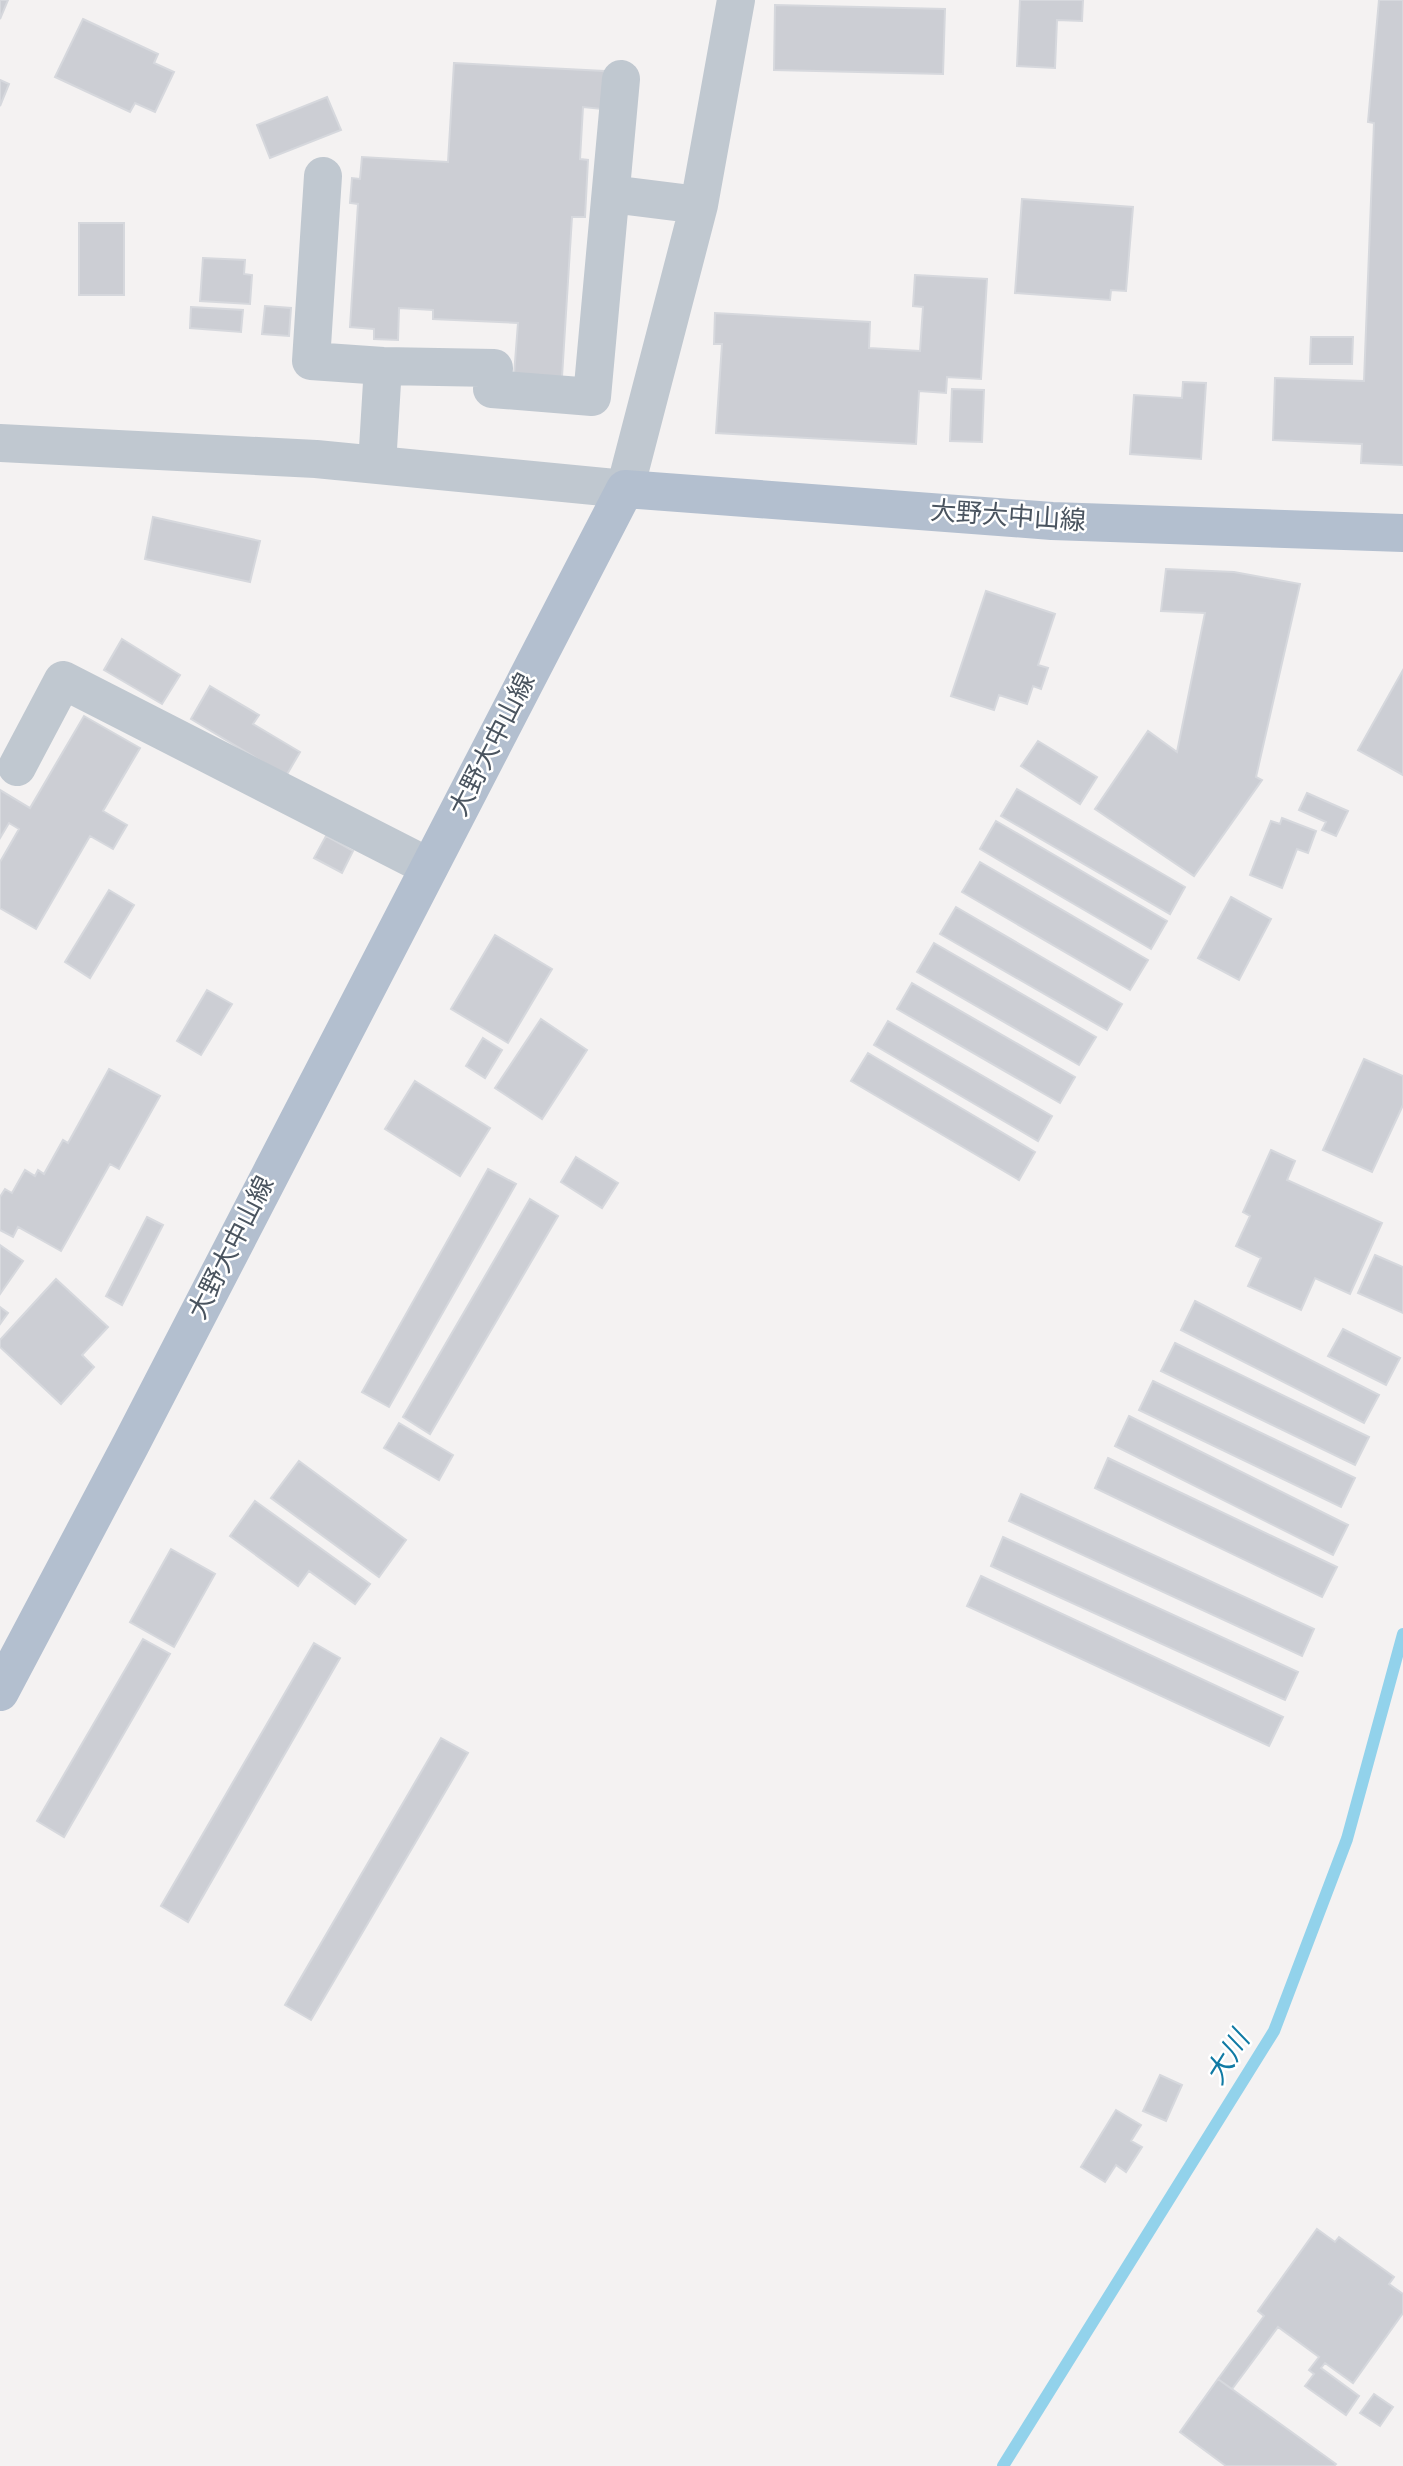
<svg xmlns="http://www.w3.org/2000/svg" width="1403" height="2466" font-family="'Sofia Sans Condensed','Noto Sans JP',sans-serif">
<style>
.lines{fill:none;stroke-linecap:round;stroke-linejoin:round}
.stream{stroke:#92d2eb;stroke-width:12}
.building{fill:#ccced4;stroke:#d6d8dd;stroke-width:2}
.minor{stroke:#c0c8d0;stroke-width:38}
.major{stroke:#b3bfcf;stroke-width:38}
.labels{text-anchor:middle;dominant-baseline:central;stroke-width:5;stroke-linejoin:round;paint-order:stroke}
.street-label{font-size:26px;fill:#4a545f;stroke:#fff}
.water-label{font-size:28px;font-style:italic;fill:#107aa4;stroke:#fff}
</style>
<rect width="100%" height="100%" fill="#f4f2f2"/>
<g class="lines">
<path class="stream" d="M1003,2466L1274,2031L1347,1839L1403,1634"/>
</g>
<path class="building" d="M0,0H8L0,19Z
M1020,0H1083L1082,21L1057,20L1055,68L1017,66Z
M1379,0H1403V465L1361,463L1362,444L1273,440L1275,378L1364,381L1374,123L1368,122Z
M775,5L945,9L943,74L774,70Z
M83,19L158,54L154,63L174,72L155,112L135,103L130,112L55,77Z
M454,63L604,71L602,109L583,107L580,159L588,160L585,217H572L562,377L514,375L518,323L433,319V310L399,308L398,340L374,339V329L350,327L358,204L350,203L352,178L360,179L362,157L448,162Z
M0,80L9,84L0,106Z
M327,97L341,130L270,158L257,125Z
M1022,199L1133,207L1126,291L1111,290L1110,300L1015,293Z
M79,223H124V295H79Z
M203,258L245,260L244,274L252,275L250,304L200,301Z
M915,275L987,279L981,379L947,377L946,393L919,391L916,444L716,433L722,344H714L715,313L870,322L869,348L920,351L923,307L913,306Z
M265,306L291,308L289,336L262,334Z
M191,307L243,310L241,332L190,328Z
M1311,337H1353L1352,364H1310Z
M1183,382L1206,383L1201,459L1130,454L1134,395L1182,398Z
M952,389L984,390L982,442L950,441Z
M153,517L260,541L250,582L145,559Z
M1166,569L1234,572L1300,584L1256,777L1262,780L1194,876L1095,809L1148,731L1177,752L1205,613L1161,611Z
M986,591L1055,614L1038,665L1048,668L1041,689L1033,686L1027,704L999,695L994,710L951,696Z
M122,639L180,675L162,704L104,670Z
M1403,670V775L1358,750Z
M210,686L259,715L253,724L300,752L286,776L191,719Z
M84,716L140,748L103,811L127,825L113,849L90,836L36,929L0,908V862L19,829L9,823L0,838V790L30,808Z
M1038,741L1097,777L1080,804L1021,766Z
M1017,789L1185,887L1170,914L1001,816Z
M1307,793L1348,811L1336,836L1322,830L1326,822L1299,810Z
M1282,818L1316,831L1308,853L1297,849L1282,888L1250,875L1271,821L1280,824Z
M996,821L1167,921L1151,949L980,849Z
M326,836L353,851L342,873L314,858Z
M980,862L1148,960L1130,990L962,892Z
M109,890L134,905L90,978L65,962Z
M1231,897L1271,919L1239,980L1198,958Z
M956,907L1122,1004L1107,1030L940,934Z
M495,935L552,969L508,1043L451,1009Z
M934,943L1096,1037L1079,1065L917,972Z
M912,983L1075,1077L1060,1103L897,1009Z
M207,990L232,1004L201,1055L177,1041Z
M541,1019L587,1050L542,1119L495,1088Z
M888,1021L1052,1116L1038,1141L874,1045Z
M483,1038L502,1050L485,1078L466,1066Z
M868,1053L1035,1152L1019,1180L851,1081Z
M1364,1059L1403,1076V1105L1372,1172L1323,1150Z
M109,1069L160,1096L119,1169L110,1164L61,1251L18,1227L13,1237L0,1230V1197L5,1189L12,1193L25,1170L35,1176L38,1170L44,1174L63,1140L68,1143Z
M415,1081L490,1128L460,1176L385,1129Z
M1271,1150L1295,1161L1287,1180L1382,1223L1350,1294L1315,1278L1301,1310L1248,1286L1261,1258L1236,1246L1250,1216L1243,1212Z
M576,1157L618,1183L602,1208L561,1182Z
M488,1169L516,1184L389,1407L362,1392Z
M530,1199L558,1216L430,1434L403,1417Z
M147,1217L163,1225L122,1305L106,1296Z
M0,1245L23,1261L0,1294Z
M1375,1255L1403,1267V1313L1358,1293Z
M56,1279L108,1327L82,1355L94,1367L61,1404L0,1347V1340Z
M1195,1301L1379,1395L1364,1423L1181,1330Z
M0,1307L8,1313L0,1324Z
M1343,1329L1400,1358L1386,1385L1328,1356Z
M1175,1343L1369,1437L1355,1465L1161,1371Z
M1153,1381L1355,1478L1341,1507L1139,1410Z
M1129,1416L1348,1525L1333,1555L1115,1446Z
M399,1423L453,1455L439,1480L384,1448Z
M1108,1458L1337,1567L1322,1597L1095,1488Z
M299,1461L406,1540L379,1577L271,1498Z
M1021,1494L1314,1629L1302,1656L1009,1521Z
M255,1501L370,1584L355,1604L309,1571L298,1586L230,1536Z
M1003,1537L1298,1672L1285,1700L991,1566Z
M171,1549L215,1574L174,1647L130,1622Z
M981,1576L1283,1717L1269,1746L967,1606Z
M143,1639L170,1654L64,1837L37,1821Z
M314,1643L340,1658L188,1922L161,1906Z
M441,1738L468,1753L311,2020L285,2005Z
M1160,2075L1182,2085L1166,2121L1143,2111Z
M1116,2110L1141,2125L1131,2141L1142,2147L1126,2172L1116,2165L1105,2182L1081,2167Z
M1317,2229L1335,2242L1339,2237L1394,2277L1389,2284L1403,2294V2313L1353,2383L1325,2363L1321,2368L1359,2396L1346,2415L1305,2386L1314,2374L1309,2370L1319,2357L1278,2327L1232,2389L1218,2379L1264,2316L1258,2311Z
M1218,2379L1336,2464L1334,2466H1226L1180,2432Z
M1374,2394L1393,2407L1380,2426L1360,2413Z"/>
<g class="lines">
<path class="minor" d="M323,176L311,361L383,366L494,368L492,389L592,397L621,79
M611,194L699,205
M0,443L316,459L625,489L699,205L736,0
M377,465L383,366
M17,767L63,680L429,867"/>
<path class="major" d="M0,1692L131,1444L625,489L1052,521L1403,533"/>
</g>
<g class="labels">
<g class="street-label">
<text transform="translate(1008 517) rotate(4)">大野大中山線</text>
<text transform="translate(493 745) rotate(-63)">大野大中山線</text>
<text transform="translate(232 1248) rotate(-63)">大野大中山線</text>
</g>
<g class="water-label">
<text transform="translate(1228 2058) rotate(-58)">大川</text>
</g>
</g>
</svg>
